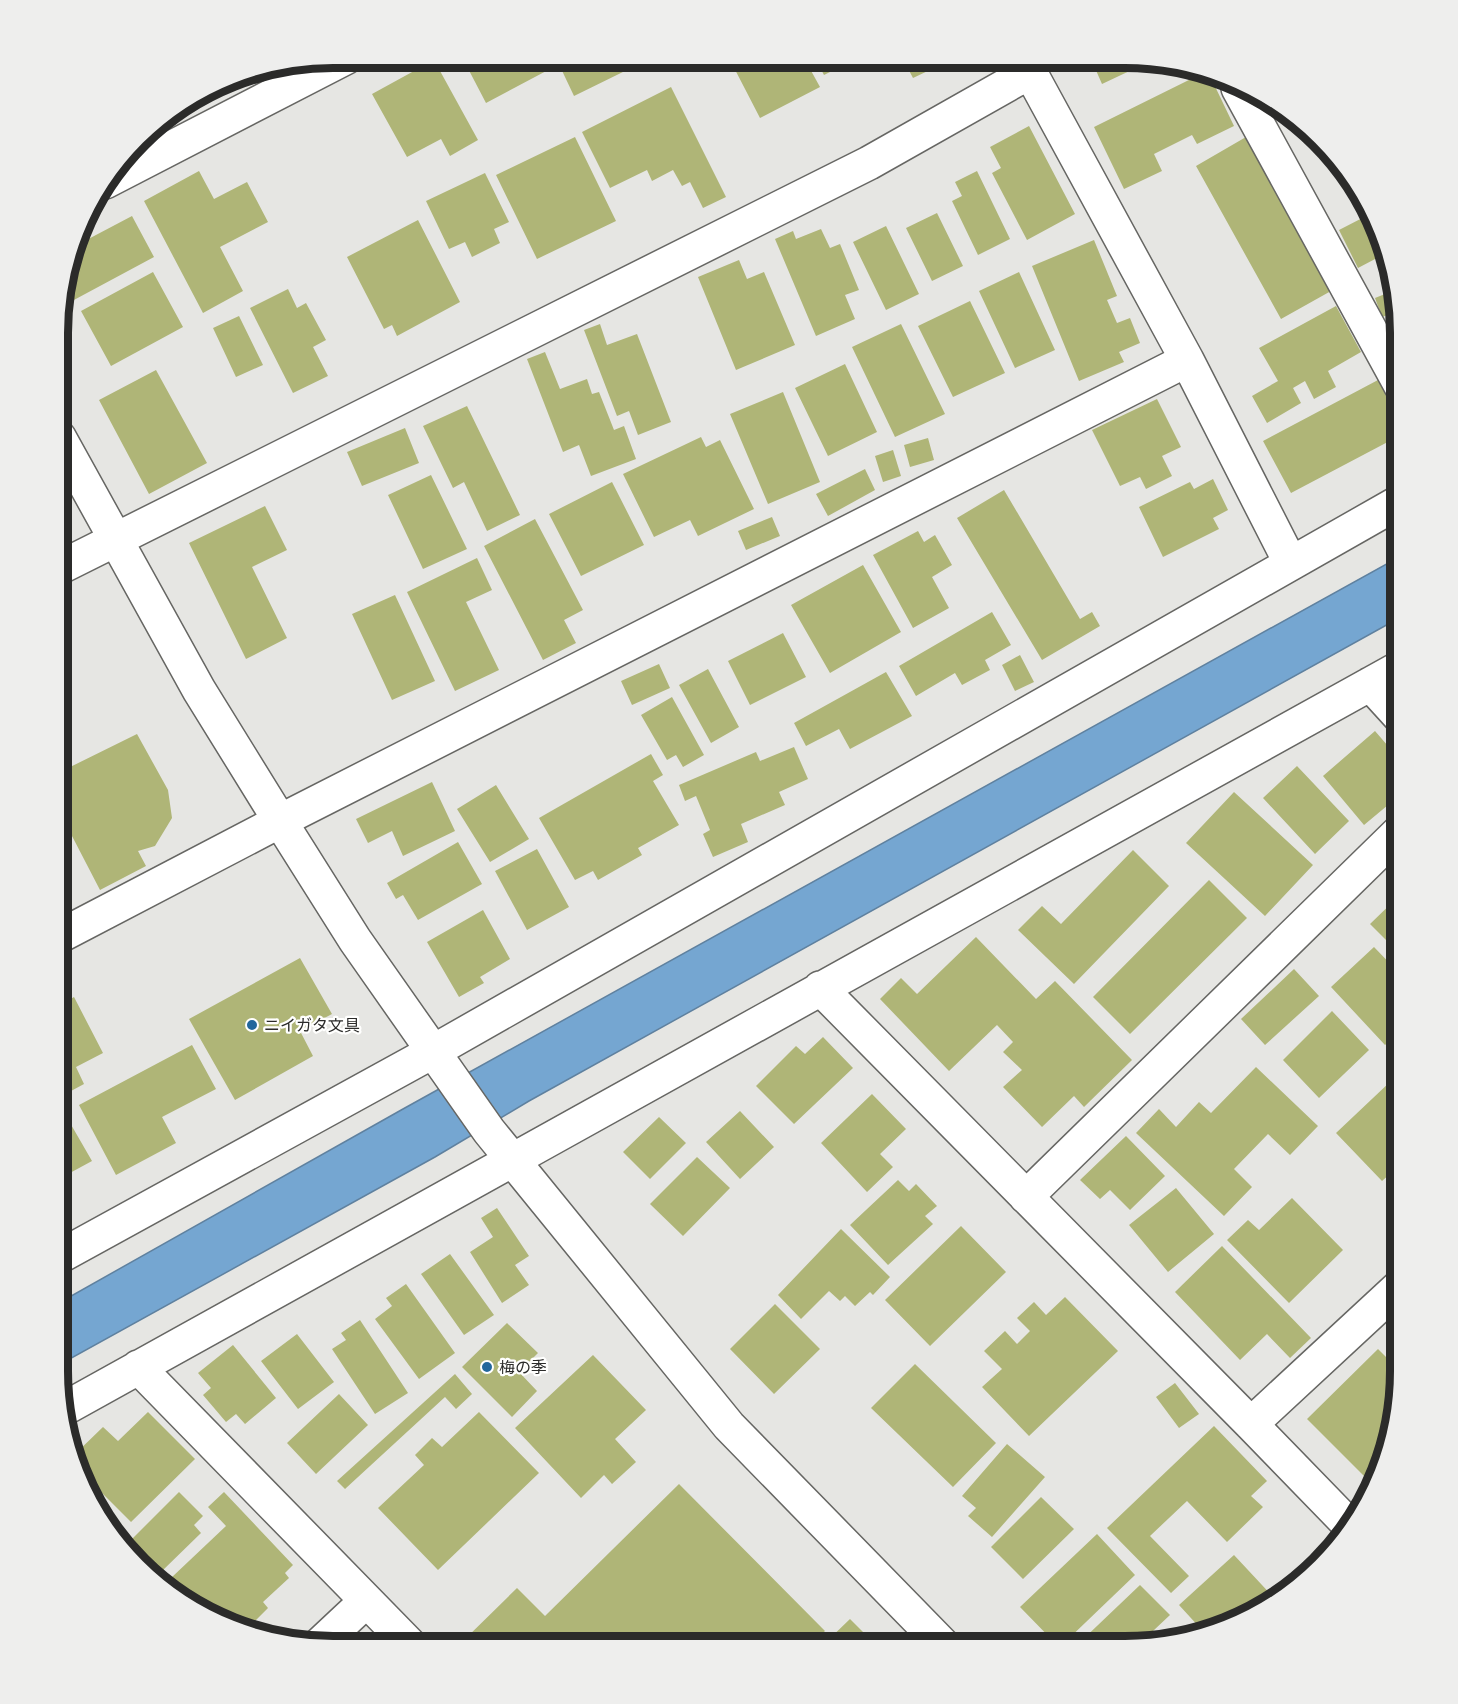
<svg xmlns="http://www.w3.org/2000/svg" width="1458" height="1704" font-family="'Fira Sans Condensed','Noto Sans JP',sans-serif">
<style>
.water{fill:#75a6d1;stroke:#5f819f;stroke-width:1.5}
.building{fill:#afb577}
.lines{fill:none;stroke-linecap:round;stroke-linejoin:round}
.minor-casing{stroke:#666663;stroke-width:36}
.minor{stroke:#fff;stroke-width:33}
.poi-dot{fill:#23679c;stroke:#fffffe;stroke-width:2}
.labels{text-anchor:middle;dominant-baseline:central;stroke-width:4.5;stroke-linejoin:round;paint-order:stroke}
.poi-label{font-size:16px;fill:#2b2b2a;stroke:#fffffe;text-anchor:start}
.rim{fill:none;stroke:#2b2b2a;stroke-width:8}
</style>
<rect width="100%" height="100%" fill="#e6e6e3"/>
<path class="water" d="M1401,556V617L529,1101L435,1157L57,1366V1304L403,1109Z"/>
<path class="building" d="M462,57L544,58L550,69L486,103Z
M556,58H621L627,70L574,96Z
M648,58H667L652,66Z
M729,58H804L820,87L760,118Z
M815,58L856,59L824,75Z
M903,59H953L913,78Z
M1091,59H1155L1102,84Z
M434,60L478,140L450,156L441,139L407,157L372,94Z
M1201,74L1211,78L1234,126L1197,144L1192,135L1154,154L1162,171L1124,189L1094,127Z
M236,76L240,83L224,92L220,85Z
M671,87L726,197L703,208L690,182L682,186L673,170L652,181L647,170L610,188L582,132Z
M1029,126L1075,214L1027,240L992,173L1001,168L990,147Z
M575,137L616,221L537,259L496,175Z
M1246,137L1331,291L1281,319L1196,166Z
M199,171L214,199L247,182L268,222L220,247L243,291L203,313L144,201Z
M977,171L1010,239L978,255L952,201L962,196L955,182Z
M485,173L509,222L494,229L500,243L472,257L465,242L449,249L426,201Z
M937,213L963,266L932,281L906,228Z
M1372,213L1392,261V266L1383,270L1377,258L1358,268L1339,230Z
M132,216L154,257L59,308V296L77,245Z
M418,220L460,302L397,336L392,325L384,329L347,257Z
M886,226L919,294L886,310L853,242Z
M821,229L830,248L840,244L859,290L845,295L855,319L816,336L775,239L793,231L796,239Z
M1094,240L1117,296L1107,300L1117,323L1130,318L1140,343L1119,352L1124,362L1079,381L1032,266Z
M739,260L747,279L764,272L795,345L736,370L698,277Z
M153,272L183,327L111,366L81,311Z
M1019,272L1055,350L1015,368L979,291Z
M288,289L297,308L306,303L326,340L313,347L328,376L293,393L250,308Z
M1395,290L1398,311L1382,317L1375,298Z
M970,301L1005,373L953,397L918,326Z
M1336,306L1361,352L1328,371L1336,387L1314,399L1305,381L1293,388L1301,403L1267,423L1252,396L1278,381L1259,348Z
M239,316L263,365L236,377L213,328Z
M1400,322L1401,341L1399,342L1391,327Z
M600,324L607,345L637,334L671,422L638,435L629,411L617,416L584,330Z
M901,324L945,414L895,437L852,347Z
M545,352L560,389L587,379L592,394L599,392L614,430L624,426L636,459L591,476L579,445L563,452L527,359Z
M845,364L877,432L828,456L795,388Z
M156,370L207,463L149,494L99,400Z
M1378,380L1401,424V435L1291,493L1263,441Z
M783,392L820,482L768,504L730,414Z
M1157,399L1181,447L1162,456L1172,476L1146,489L1140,477L1120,486L1092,430Z
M467,406L520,515L487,531L464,482L453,488L423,426Z
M405,428L419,463L362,486L347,452Z
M701,437L706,447L720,440L754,509L698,536L690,520L654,537L623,474Z
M928,438L934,460L910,467L904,445Z
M893,450L901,476L883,482L875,456Z
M865,469L875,490L828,516L816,494Z
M431,475L467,549L423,569L388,495Z
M1213,479L1228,510L1213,518L1219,529L1163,557L1139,507L1190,482L1194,489Z
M612,482L644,545L581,576L549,514Z
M1004,490L1080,619L1092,612L1100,626L1042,660L957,518Z
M265,506L287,550L252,567L287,638L246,659L189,543Z
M772,517L780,536L746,550L738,531Z
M535,519L583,610L564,620L576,643L543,660L484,546Z
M918,531L924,542L935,535L952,565L932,577L949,608L913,628L873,555Z
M477,558L492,590L466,602L499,670L455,691L407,592Z
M863,565L901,632L830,673L791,605Z
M395,595L435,681L392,700L352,614Z
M992,612L1011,645L985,660L990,670L962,685L955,673L916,696L899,666Z
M783,633L806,677L750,705L728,661Z
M1020,655L1034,682L1015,691L1002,665Z
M659,664L670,688L632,705L621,681Z
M708,669L739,727L711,743L679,685Z
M886,672L912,716L850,749L839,729L806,746L794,723Z
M672,697L704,755L683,767L676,755L667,760L641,715Z
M1375,731L1401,761V780L1387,792L1394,800L1364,825L1323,776Z
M137,734L168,790L172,818L155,846L138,851L146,866L100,890L58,809V773Z
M794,747L808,779L779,792L785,805L741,824L748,842L713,857L703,834L710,830L696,796L685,801L679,785L756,752L760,761Z
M651,754L663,775L653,781L679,825L638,848L642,855L598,880L593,871L575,880L539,818Z
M1297,766L1349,821L1315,854L1263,798Z
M432,782L455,831L403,856L392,831L368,843L356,819Z
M496,785L529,839L490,862L457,809Z
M1234,792L1313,865L1265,916L1186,843Z
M458,842L482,884L418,920L403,895L396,899L387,883Z
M537,849L569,907L527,930L495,871Z
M1133,850L1169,886L1074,984L1018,930L1042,906L1061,924Z
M1209,880L1247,918L1130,1034L1093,997Z
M1401,894V955L1370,924Z
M483,910L510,959L480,977L484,983L459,997L427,942Z
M976,937L1036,999L1055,981L1132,1060L1084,1107L1074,1096L1042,1127L1003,1087L1022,1070L1003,1052L1013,1042L997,1025L949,1071L880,999L901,978L917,994Z
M1374,947L1401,975V1031L1385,1045L1331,987Z
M300,958L332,1014L300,1031L313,1056L235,1100L189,1019Z
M1294,969L1319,996L1265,1045L1241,1019Z
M74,997L103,1053L76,1067L84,1084L58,1098V1006Z
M1332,1011L1369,1050L1319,1098L1283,1060Z
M823,1037L853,1068L794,1124L756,1086L796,1046L805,1054Z
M192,1045L216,1089L162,1117L176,1143L116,1175L79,1105Z
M1256,1067L1318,1126L1290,1155L1268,1134L1234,1169L1252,1187L1224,1216L1136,1133L1159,1109L1176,1127L1199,1102L1211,1113Z
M1391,1081L1401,1091V1164L1382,1181L1336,1133Z
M872,1094L906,1129L880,1154L893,1167L867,1192L821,1143Z
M62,1109L92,1161L57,1180L58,1112Z
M740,1111L774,1147L740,1179L706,1142Z
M659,1117L686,1143L650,1179L623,1152Z
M1126,1136L1165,1176L1130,1210L1110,1190L1100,1199L1080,1180Z
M697,1157L730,1188L683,1236L650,1204Z
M898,1180L909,1191L916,1184L937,1206L925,1216L933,1224L888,1265L850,1225Z
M1176,1188L1214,1234L1168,1272L1129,1225Z
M1292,1198L1343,1250L1289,1303L1227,1240L1248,1220L1259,1230Z
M497,1208L529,1256L515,1265L529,1285L502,1303L470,1252L493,1237L481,1218Z
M961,1226L1006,1272L930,1346L885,1300Z
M841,1229L890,1277L873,1295L870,1292L855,1306L845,1296L840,1301L829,1291L801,1319L778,1295Z
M1222,1246L1311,1338L1290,1358L1267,1334L1240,1360L1175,1292Z
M450,1254L494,1315L464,1335L421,1274Z
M406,1284L455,1353L419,1379L375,1319L392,1306L386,1298Z
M1065,1297L1118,1351L1029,1436L982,1387L1002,1369L984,1351L1005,1331L1017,1344L1030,1331L1017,1318L1034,1302L1046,1315Z
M775,1304L820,1349L774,1394L730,1349Z
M360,1320L408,1393L375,1414L332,1349L346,1340L341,1333Z
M507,1323L538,1353L519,1372L537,1391L512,1417L462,1367Z
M297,1334L334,1382L298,1409L261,1361Z
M233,1345L276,1398L245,1424L236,1414L226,1422L203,1395L211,1388L198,1373Z
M1378,1349L1400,1371V1390L1372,1484L1307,1419Z
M593,1355L646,1410L615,1439L636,1462L612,1484L604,1475L581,1498L515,1428Z
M915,1364L996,1443L953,1487L871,1408Z
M455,1374L472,1394L456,1409L445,1397L345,1489L337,1481Z
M1175,1383L1199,1414L1179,1428L1156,1397Z
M339,1394L368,1425L316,1474L287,1443Z
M148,1412L195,1459L131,1522L76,1467L72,1457L103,1427L118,1441Z
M479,1412L539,1473L438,1570L378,1508L424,1465L415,1455L432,1438L442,1447Z
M1214,1426L1267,1481L1251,1496L1263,1507L1227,1542L1187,1501L1150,1536L1189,1576L1171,1593L1107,1528Z
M1007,1444L1045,1477L992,1537L968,1516L976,1508L962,1496Z
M679,1484L825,1631L809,1646H464L461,1643L517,1588L545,1616Z
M179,1492L203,1516L194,1525L201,1533L161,1572L130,1541Z
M224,1492L293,1565L285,1573L289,1578L263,1602L268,1608L249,1627L194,1610L174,1594L181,1588L171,1578L226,1526L208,1507Z
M1041,1497L1074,1529L1023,1579L991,1547Z
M1097,1534L1135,1575L1061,1646H1058L1020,1607Z
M1234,1555L1276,1600L1264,1610L1201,1629L1179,1605Z
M1140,1585L1170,1615L1137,1646H1076Z
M850,1619L877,1646H822Z
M1182,1627L1188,1633L1172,1638Z"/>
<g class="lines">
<g class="minor-casing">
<path id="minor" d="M1023,59L1187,360L1290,562
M1238,88L1401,386
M105,182L347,57
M59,437L199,690L280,821L355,940L489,1131L729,1426L944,1646
M59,568L869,163L1030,72
M1370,684L1401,718
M58,937L280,821L1187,360
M820,988L1251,1424L1351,1527
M1026,1197L1401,830
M57,1258L434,1051L1401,501
M138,1367L411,1646
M62,1410L1401,667
M1251,1424L1400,1286
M318,1646L366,1601"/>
</g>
<use href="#minor" class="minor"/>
</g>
<g class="poi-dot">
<circle cx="252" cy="1025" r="6"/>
<circle cx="487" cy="1367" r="6"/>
</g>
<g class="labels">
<g class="poi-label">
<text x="264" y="1025">ニイガタ文具</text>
<text x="499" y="1367">梅の季</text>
</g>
</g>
<path d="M0 0H1458V1704H0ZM333 68H1125A265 265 0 0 1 1390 333V1371A265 265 0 0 1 1125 1636H333A265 265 0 0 1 68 1371V333A265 265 0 0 1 333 68Z" fill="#eeeeed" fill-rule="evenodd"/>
<path class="rim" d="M333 68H1125A265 265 0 0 1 1390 333V1371A265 265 0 0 1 1125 1636H333A265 265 0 0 1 68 1371V333A265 265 0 0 1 333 68Z"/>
</svg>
